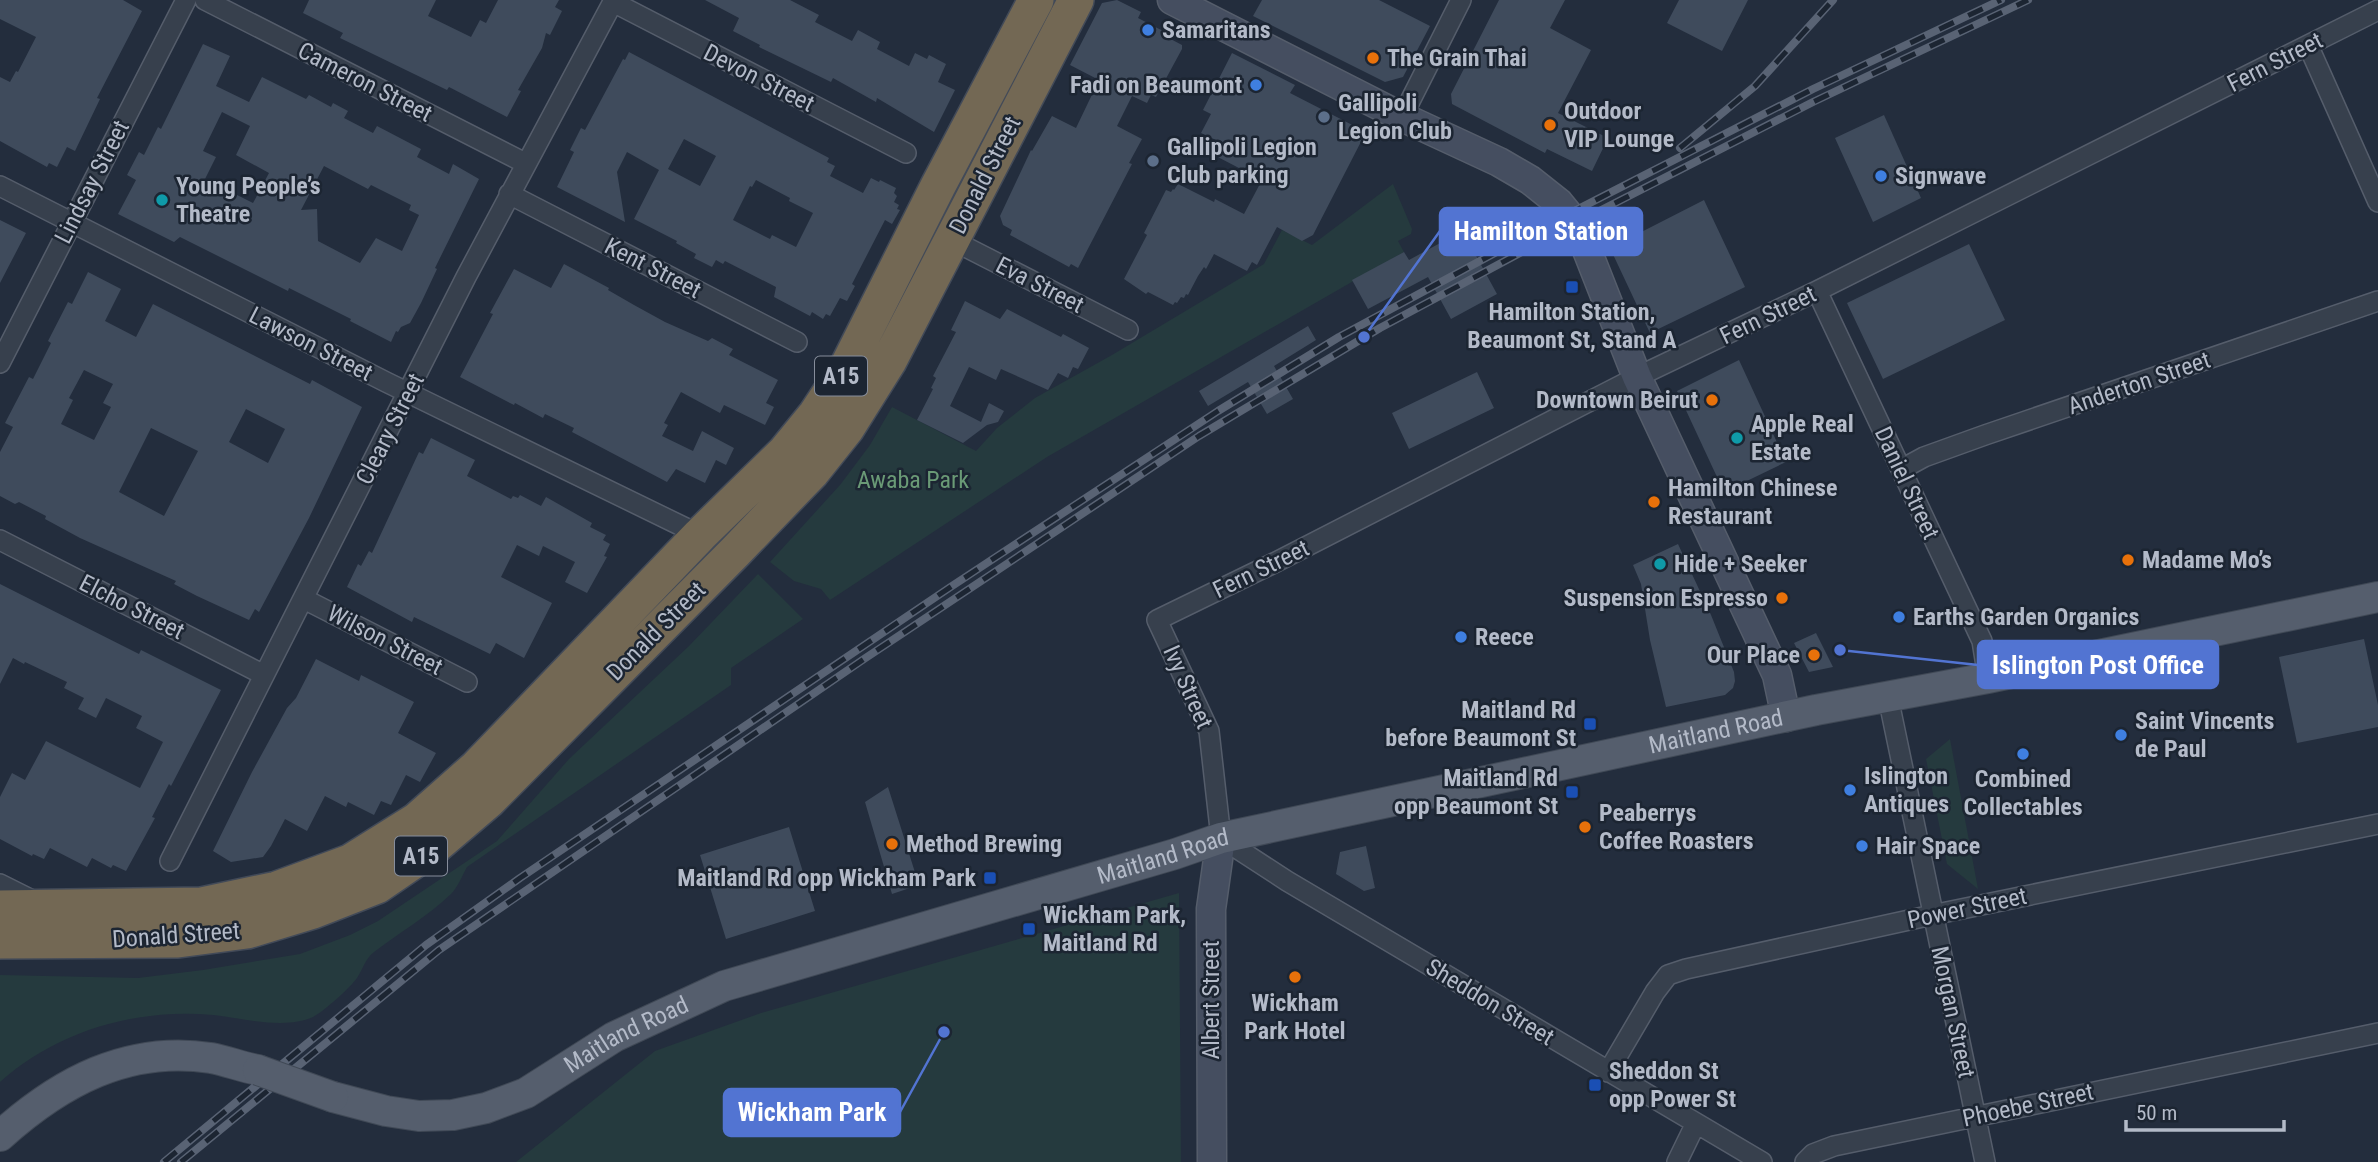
<svg xmlns="http://www.w3.org/2000/svg" width="2378" height="1162" font-family="'Roboto Condensed',sans-serif">
<style>
.green{fill:#253a3e}
.building{fill:#3f4b5c;fill-rule:evenodd}
.lines{fill:none;stroke-linecap:round;stroke-linejoin:round}
.street-casing{stroke:#555d6b;stroke-width:22}
.secondary-casing{stroke:#555d6b;stroke-width:31}
.primary-casing{stroke:#404956;stroke-width:32}
.highway-casing{stroke:#424a58;stroke-width:38}
.street{stroke:#37404d;stroke-width:19}
.secondary{stroke:#454e60;stroke-width:28}
.primary{stroke:#555e6d;stroke-width:30}
.highway{stroke:#736854;stroke-width:35}
.rail-casing{stroke:#596374;stroke-width:8}
.rail{stroke:#1c2532;stroke-width:5;stroke-dasharray:16;stroke-linecap:butt}
.primary-bridge-casing{stroke:#404956;stroke-width:32;stroke-linecap:butt}
.primary-bridge{stroke:#555e6d;stroke-width:30}
.shop-dot{fill:#3f7fe0;stroke:#1c2532;stroke-width:2.5}
.food-dot{fill:#e8710a;stroke:#1c2532;stroke-width:2.5}
.service-dot{fill:#5c6f8a;stroke:#1c2532;stroke-width:2.5}
.culture-dot{fill:#0f9aa8;stroke:#1c2532;stroke-width:2.5}
.transit-dot{fill:#1a4fb4;stroke:#1c2532;stroke-width:2.5}
.labels{text-anchor:middle;dominant-baseline:central;stroke-width:5;stroke-linejoin:round;paint-order:stroke}
.shield{fill:#1c2532;stroke:#868d9b;stroke-width:2}
.shield-label{font-size:23px;font-weight:bold;fill:#b3bac8}
.poi-label{font-size:24px;font-weight:bold;fill:#b3bac8;stroke:#1c2532;text-anchor:start}
.street-label{font-size:24px;fill:#b3bac8;stroke:#1c2532}
.park-label{font-size:24px;fill:#6a9a76;stroke:#1c2532}
.leader{fill:none;stroke:#5274d2;stroke-width:2.5}
.callout-dot{fill:#5274d2;stroke:#1c2532;stroke-width:2.5}
.callout{fill:#5274d2;stroke:#5274d2;stroke-width:2.5}
.callout-label{font-size:26px;text-anchor:middle;font-weight:bold;fill:#fff}
</style>
<rect width="100%" height="100%" fill="#232d3d"/>
<path class="green" d="M1393,184L1412,229L1411,234L1398,241L1404,252L1047,457L830,600L821,589L794,581L770,562L840,485L870,445L892,407L976,451L997,428L1035,398L1112,355L1264,264L1282,230L1312,245Z
M758,574L803,619L731,668V685L467,867C462,876 458,887 451,894C428,916 399,933 374,952C365,959 363,969 357,978C350,988 323,1012 313,1017C285,1030 241,1018 213,1015C136,1008 57,1031 0,1082V975L138,978L203,970L300,954L350,935L378,921L497,841L569,759L689,646Z
M1950,739L1978,889L1947,864L1926,759Z
M1179,893L1181,1162H516L655,1051L761,1013Z"/>
<path class="building" d="M0,0H123L142,11L97,98L100,99L75,151L67,147L57,167L49,163L47,167L0,141V77L10,82L16,71L18,72L36,37L0,19Z
M309,0H436L428,16L471,37L480,20L486,23L498,0H559L555,7L562,11L550,35L546,33L542,48L518,90L521,91L507,117L449,87L447,90L340,38L343,33L303,13Z
M705,0H790L819,15L815,22L852,41L858,30L880,42L877,49L909,66L915,53L927,59L929,55L946,64L938,82L955,90L934,132L877,98L876,102L833,78L831,82L759,47L760,45L733,31L739,18Z
M1117,0L1141,12L1138,18L1165,32L1163,35L1182,45V49L1156,97L1151,95L1147,103L1132,96L1117,126L1142,139L1129,163L1132,164L1078,268L1071,264L1069,267L1010,235L1012,230L1003,225L1000,216L1031,150L1032,151L1052,116L1076,128L1099,80L1070,65L1102,3Z
M1262,0H1379L1430,26L1403,77L1385,82L1253,16Z
M1499,0H1565L1550,28L1591,50L1558,113L1608,138L1592,171L1547,149L1545,153L1452,104L1451,94Z
M1679,0H1748L1722,51L1667,23Z
M203,44L230,56L216,86L249,102L262,77L306,99L309,95L331,107L333,103L348,111L344,118L373,133L377,126L421,149L417,157L449,174L453,164L479,179L435,268L437,269L421,303L410,323L401,327L398,332L396,331L391,342L350,321L351,319L289,288L288,291L180,237L174,242L118,214L136,180L127,175L139,152L144,155L158,127L161,129ZM222,112L250,126L236,155L269,173L253,203L205,179L216,157L203,151ZM324,166L368,189L371,185L411,205L409,210L419,215L402,251L376,238L360,263L318,241L317,209L301,210Z
M629,52L829,158L827,162L835,166L830,176L863,193L871,178L879,182L880,180L896,188L894,193L897,196L894,202L899,205L897,209L900,210L892,224L885,220L852,284L855,286L847,301L840,298L830,316L826,314L823,319L812,312L810,316L774,297L776,287L725,261L723,264L716,260L712,267L694,258L696,254L676,243L677,241L634,219L659,170L627,152L617,172L625,222L557,187L574,152L570,150L581,128L585,130L623,59L625,60ZM684,139L716,156L700,186L668,169ZM756,180L790,198L789,201L813,213L796,247L772,235L770,239L733,220L750,186L752,187Z
M1232,53L1295,85L1290,93L1366,132L1313,235L1302,241L1277,227L1257,265L1252,262L1247,271L1214,254L1206,269L1204,267L1198,276L1188,295L1186,294L1184,298L1181,297L1177,303L1175,302L1173,305L1148,292L1146,294L1124,279L1147,235L1144,233L1166,190L1171,192L1173,189L1174,190L1178,184L1214,202L1215,199L1244,214L1262,180L1212,154L1218,141L1201,133L1211,114L1203,110Z
M1884,115L1921,198L1873,222L1835,138Z
M1704,200L1745,287L1650,333L1610,248Z
M0,220L26,233L0,283Z
M1475,224L1487,245L1474,252L1497,294L1451,319L1428,277L1368,309L1352,280L1404,252L1409,260Z
M1969,244L2005,320L1883,379L1847,303Z
M564,264L609,288L608,290L634,305L665,322L708,341L712,338L733,349L729,355L778,380L766,403L774,407L765,425L724,405L720,413L681,392L664,423L668,425L662,436L693,451L702,431L734,448L726,465L716,460L705,483L676,469L667,482L572,432L574,428L545,414L543,418L515,403L514,405L460,377L493,314L490,313L514,269L551,288Z
M88,272L121,289L105,321L136,337L153,304L310,384L312,380L362,407L309,518L259,612L255,609L249,620L197,596L174,584L176,581L80,538L45,519L46,516L19,502L15,504L0,496V452L13,427L5,423L29,377L33,379L51,343L48,341L68,302L72,304ZM84,370L113,384L103,403L111,407L94,440L61,424L73,400L69,398ZM246,409L285,429L268,463L229,442ZM151,428L198,451L164,516L119,492Z
M965,301L1000,319L1007,309L1061,337L1063,334L1089,348L1078,369L1073,367L1068,378L1058,373L1048,390L1001,369L996,380L969,367L950,406L981,422L989,403L1004,411L998,422L987,425L963,443L917,420L933,389L931,388L936,378L933,376L956,332L951,330Z
M1308,326L1316,340L1274,366L1293,399L1267,414L1248,382L1208,406L1199,391Z
M1739,360L1786,462L1724,492L1677,391Z
M1477,372L1494,408L1409,449L1392,413Z
M431,438L475,460L467,476L511,499L513,496L518,498L520,495L541,506L546,497L592,523L590,527L606,535L603,540L610,544L604,556L607,557L587,593L565,582L575,562L543,546L539,556L517,545L501,577L552,603L524,658L496,643L490,654L414,617L412,622L347,587L358,564L361,566L369,551L372,553L419,452L423,454Z
M1678,544L1711,615L1734,672L1735,681L1733,688L1725,695L1666,707L1650,640L1641,584L1633,565Z
M0,584L139,654L141,650L221,690L171,786L169,784L152,817L155,818L126,871L113,865L111,868L92,858L87,867L50,848L44,859L33,854L32,856L0,839V797L12,773L25,780L46,741L140,788L163,742L136,728L142,716L106,698L96,718L78,709L84,698L64,688L67,682L25,662L24,664L13,658L0,684Z
M1816,633L1833,667L1809,672L1794,643Z
M2364,639L2378,705V727L2297,743L2279,657Z
M316,659L359,681L361,675L414,702L398,733L436,753L420,782L406,775L391,805L381,801L374,815L348,802L346,807L325,796L307,831L285,819L271,846L263,857L231,862L213,851L252,772L287,708L296,698Z
M888,787L919,885L892,894L865,802Z
M789,827L815,911L726,939L700,855Z
M1366,846L1375,888L1364,891L1336,874L1340,852Z"/>
<g class="lines">
<g class="street-casing">
<path id="street" d="M205,0L525,163
M613,2L906,153
M2308,45L2378,202
M1402,117L1461,0
M0,186L386,382L700,535
M509,194L797,342
M952,240L1128,330
M1817,291L1982,641L1988,678
M0,363L186,0
M1902,469L1924,457L1985,435L2378,301
M0,540L264,675
M304,599L467,682
M1888,697L1985,1162
M170,861L466,277L614,0
M0,884L36,902
M1608,1072L1655,992L1668,975L1686,969L1932,915L2378,824
M1677,1162L1696,1123
M1762,1162L1287,881L1221,838L1209,731L1157,620L1274,563L1637,377L1817,291L2378,10
M1805,1162L1813,1154L1834,1146L2378,1033"/>
</g>
<g class="secondary-casing">
<path id="secondary" d="M1172,0L1402,117L1499,162L1530,180L1559,203L1568,214L1585,245L1637,377L1777,675L1786,717
M1212,1162L1211,909L1221,838"/>
</g>
<g class="primary-casing">
<g id="primary">
<path id="s1" d="M333,1097L386,1111L419,1116L453,1115L486,1108L526,1093L614,1037L724,986L1175,854L1221,838L1816,710L1988,678L2378,597"/>
<path d="M0,1136C60,1082 128,1045 211,1058C227,1061 242,1067 258,1070"/>
</g>
</g>
<g class="highway-casing">
<path id="highway" d="M0,908L201,905L277,889L350,862L417,820L477,767L700,535L785,452L816,414L847,367L938,186L1036,0
M0,941L178,940L247,931L313,911L377,886L434,847L488,801L735,552L812,472L847,428L889,361L1076,0"/>
</g>
<use href="#street" class="street"/>
<use href="#secondary" class="secondary"/>
<use href="#primary" class="primary"/>
<use href="#highway" class="highway"/>
<g class="rail-casing">
<path id="rail" d="M1680,148L1755,86L1833,0
M164,1162L426,945L520,878L952,586L1218,411L1339,337L1543,227L1813,89L2001,0
M181,1162L439,950L864,659L1199,436L1380,328L1574,224L1813,102L2028,0"/>
</g>
<use href="#rail" class="rail"/>
<g class="primary-bridge-casing">
<path id="primary-bridge" d="M258,1070L333,1097"/>
</g>
<use href="#primary-bridge" class="primary-bridge"/>
</g>
<g class="shop-dot">
<circle cx="1148" cy="30" r="7"/>
<circle cx="1256" cy="85" r="7"/>
<circle cx="1881" cy="176" r="7"/>
<circle cx="1899" cy="617" r="7"/>
<circle cx="1461" cy="637" r="7"/>
<circle cx="2121" cy="735" r="7"/>
<circle cx="2023" cy="754" r="7"/>
<circle cx="1850" cy="790" r="7"/>
<circle cx="1862" cy="846" r="7"/>
</g>
<g class="food-dot">
<circle cx="1373" cy="58" r="7"/>
<circle cx="1550" cy="125" r="7"/>
<circle cx="1712" cy="400" r="7"/>
<circle cx="1654" cy="502" r="7"/>
<circle cx="2128" cy="560" r="7"/>
<circle cx="1782" cy="598" r="7"/>
<circle cx="1814" cy="655" r="7"/>
<circle cx="1585" cy="827" r="7"/>
<circle cx="892" cy="844" r="7"/>
<circle cx="1295" cy="977" r="7"/>
</g>
<g class="service-dot">
<circle cx="1324" cy="117" r="7"/>
<circle cx="1153" cy="161" r="7"/>
</g>
<g class="culture-dot">
<circle cx="162" cy="200" r="7"/>
<circle cx="1737" cy="438" r="7"/>
<circle cx="1660" cy="564" r="7"/>
</g>
<g class="transit-dot">
<rect x="1565" y="280" width="14" height="14" rx="3.5"/>
<rect x="1583" y="717" width="14" height="14" rx="3.5"/>
<rect x="1565" y="785" width="14" height="14" rx="3.5"/>
<rect x="983" y="871" width="14" height="14" rx="3.5"/>
<rect x="1022" y="922" width="14" height="14" rx="3.5"/>
<rect x="1588" y="1078" width="14" height="14" rx="3.5"/>
</g>
<g class="labels">
<g class="shield">
<rect x="815" y="356.5" width="52" height="39" rx="5"/>
<rect x="395" y="836.5" width="52" height="39" rx="5"/>
</g>
<g class="shield-label">
<text x="841" y="376">A15</text>
<text x="421" y="856">A15</text>
</g>
<g class="poi-label">
<text x="1162" y="30">Samaritans</text>
<text x="1387" y="58">The Grain Thai</text>
<text x="1242" y="85" text-anchor="end">Fadi on Beaumont</text>
<text x="1338" y="103">Gallipoli<tspan x="1338" dy="28">Legion Club</tspan></text>
<text x="1564" y="111">Outdoor<tspan x="1564" dy="28">VIP Lounge</tspan></text>
<text x="1167" y="147">Gallipoli Legion<tspan x="1167" dy="28">Club parking</tspan></text>
<text x="1895" y="176">Signwave</text>
<text x="176" y="186">Young People’s<tspan x="176" dy="28">Theatre</tspan></text>
<text x="1572" y="312" text-anchor="middle">Hamilton Station,<tspan x="1572" dy="28">Beaumont St, Stand A</tspan></text>
<text x="1698" y="400" text-anchor="end">Downtown Beirut</text>
<text x="1751" y="424">Apple Real<tspan x="1751" dy="28">Estate</tspan></text>
<text x="1668" y="488">Hamilton Chinese<tspan x="1668" dy="28">Restaurant</tspan></text>
<text x="2142" y="560">Madame Mo’s</text>
<text x="1674" y="564">Hide + Seeker</text>
<text x="1768" y="598" text-anchor="end">Suspension Espresso</text>
<text x="1913" y="617">Earths Garden Organics</text>
<text x="1475" y="637">Reece</text>
<text x="1800" y="655" text-anchor="end">Our Place</text>
<text x="1576" y="710" text-anchor="end">Maitland Rd<tspan x="1576" dy="28">before Beaumont St</tspan></text>
<text x="2135" y="721">Saint Vincents<tspan x="2135" dy="28">de Paul</tspan></text>
<text x="1864" y="776">Islington<tspan x="1864" dy="28">Antiques</tspan></text>
<text x="1558" y="778" text-anchor="end">Maitland Rd<tspan x="1558" dy="28">opp Beaumont St</tspan></text>
<text x="2023" y="779" text-anchor="middle">Combined<tspan x="2023" dy="28">Collectables</tspan></text>
<text x="1599" y="813">Peaberrys<tspan x="1599" dy="28">Coffee Roasters</tspan></text>
<text x="906" y="844">Method Brewing</text>
<text x="1876" y="846">Hair Space</text>
<text x="976" y="878" text-anchor="end">Maitland Rd opp Wickham Park</text>
<text x="1043" y="915">Wickham Park,<tspan x="1043" dy="28">Maitland Rd</tspan></text>
<text x="1295" y="1003" text-anchor="middle">Wickham<tspan x="1295" dy="28">Park Hotel</tspan></text>
<text x="1609" y="1071">Sheddon St<tspan x="1609" dy="28">opp Power St</tspan></text>
</g>
<g class="street-label">
<text transform="translate(2275 62) rotate(-27)">Fern Street</text>
<text transform="translate(759 78) rotate(27)">Devon Street</text>
<text transform="translate(365 82) rotate(27)">Cameron Street</text>
<text transform="translate(985 175) rotate(-63)">Donald Street</text>
<text transform="translate(92 182) rotate(-63)">Lindsay Street</text>
<text transform="translate(653 268) rotate(27)">Kent Street</text>
<text transform="translate(1040 285) rotate(27)">Eva Street</text>
<text transform="translate(1768 315) rotate(-26)">Fern Street</text>
<text transform="translate(311 344) rotate(27)">Lawson Street</text>
<text transform="translate(2139 383) rotate(-19)">Anderton Street</text>
<text transform="translate(390 429) rotate(-63)">Cleary Street</text>
<text transform="translate(1907 483) rotate(65)">Daniel Street</text>
<text transform="translate(1261 569) rotate(-26)">Fern Street</text>
<text transform="translate(132 607) rotate(27)">Elcho Street</text>
<text transform="translate(656 631) rotate(-45)">Donald Street</text>
<text transform="translate(385 640) rotate(27)">Wilson Street</text>
<text transform="translate(1188 687) rotate(66)">Ivy Street</text>
<text stroke="none"><textPath href="#s1" startOffset="1449">Maitland Road</textPath></text>
<text stroke="none"><textPath href="#s1" startOffset="882">Maitland Road</textPath></text>
<text transform="translate(1967 908) rotate(-12)">Power Street</text>
<text transform="translate(176 935) rotate(-4)">Donald Street</text>
<text transform="translate(1211 1000) rotate(-90)">Albert Street</text>
<text transform="translate(1490 1002) rotate(31)">Sheddon Street</text>
<text transform="translate(1953 1012) rotate(78)">Morgan Street</text>
<text stroke="none"><textPath href="#s1" startOffset="315">Maitland Road</textPath></text>
<text transform="translate(2028 1105) rotate(-12)">Phoebe Street</text>
</g>
<g class="park-label">
<text x="913" y="480">Awaba Park</text>
</g>
</g>
<path class="leader" d="M1364 337L1440 231M1840 650L1978 665M944 1032L900 1112"/>
<g class="callout-dot">
<circle cx="1364" cy="337" r="7"/>
<circle cx="1840" cy="650" r="7"/>
<circle cx="944" cy="1032" r="7"/>
</g>
<g class="callout">
<rect x="1440" y="208" width="202" height="47" rx="7"/>
<rect x="1978" y="641" width="240" height="47" rx="7"/>
<rect x="724" y="1089" width="176" height="47" rx="7"/>
</g>
<g class="callout-label">
<text x="1541" y="240">Hamilton Station</text>
<text x="2098" y="674">Islington Post Office</text>
<text x="812" y="1121">Wickham Park</text>
</g>
<path d="M2126 1120v10h158v-10" fill="none" stroke="#b3bac8" stroke-width="3.5"/>
<text x="2136" y="1120" font-size="21" fill="#b3bac8" stroke="#1c2532" stroke-width="5" paint-order="stroke">50 m</text>
</svg>
